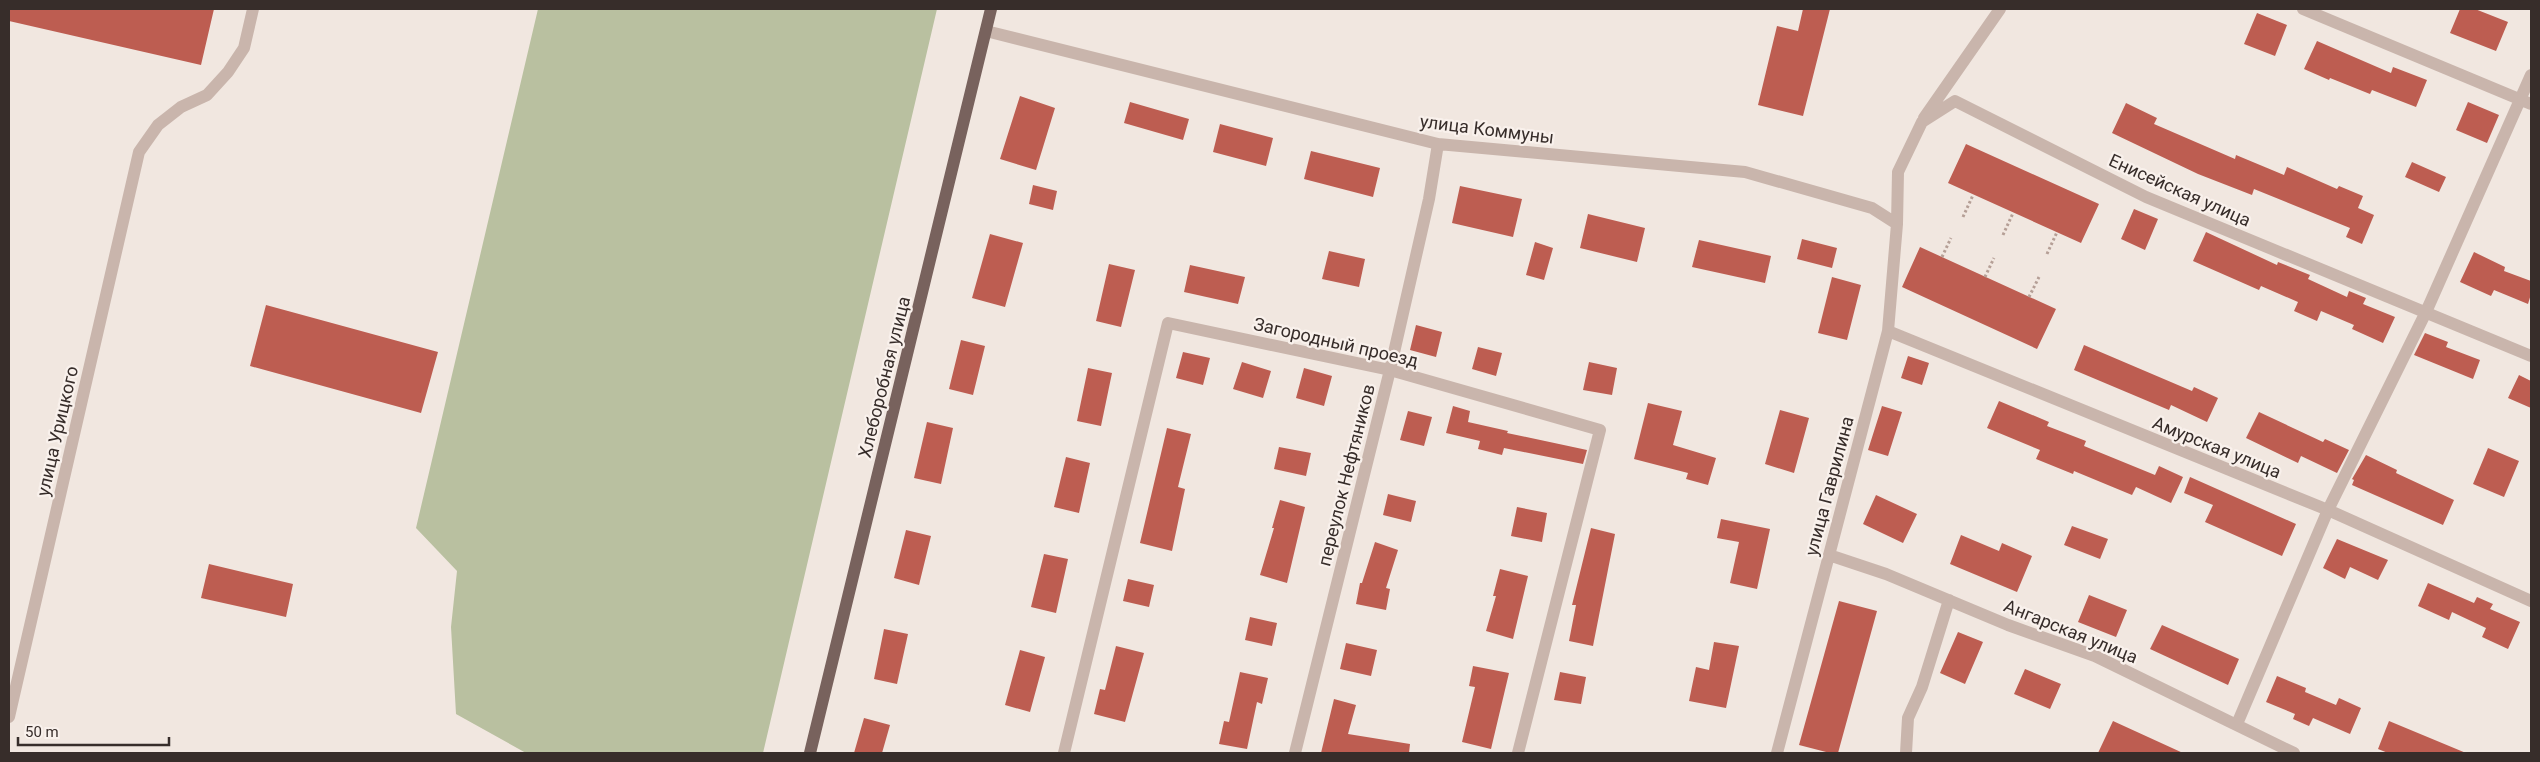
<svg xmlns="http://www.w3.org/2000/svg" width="2540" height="762" font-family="Roboto,sans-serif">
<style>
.green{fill:#b9c0a0}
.building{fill:#bd5d51}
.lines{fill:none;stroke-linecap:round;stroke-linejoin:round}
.path{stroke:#b59f96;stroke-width:3;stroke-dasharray:2.5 2.5;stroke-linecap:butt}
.minor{stroke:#c9b5ac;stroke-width:12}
.major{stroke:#78625d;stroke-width:12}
.labels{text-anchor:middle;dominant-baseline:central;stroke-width:4.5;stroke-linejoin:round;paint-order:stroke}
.street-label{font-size:18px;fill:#372d2a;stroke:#f9f1ec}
</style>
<rect width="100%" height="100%" fill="#f1e7e0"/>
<path class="green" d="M538,9H937L763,753H526L456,714L451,627L457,571L416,528Z"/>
<path class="building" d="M9,9H214L201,65L9,21Z
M1803,9H1830L1803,116L1758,105L1777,26L1798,31Z
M2460,9H2475L2508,22L2496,51L2450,33Z
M2257,13L2287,25L2275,56L2244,44Z
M2317,41L2391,73L2393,67L2427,80L2416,107L2372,90L2370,94L2330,78L2329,80L2304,69Z
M1020,96L1055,108L1036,170L1000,159Z
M1130,102L1189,119L1183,140L1124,123Z
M2468,102L2499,115L2487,143L2456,130Z
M2126,103L2157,118L2154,124L2235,159L2236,155L2284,175L2287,167L2337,189L2339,186L2363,196L2358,208L2374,215L2362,244L2346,237L2350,228L2254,189L2252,195L2198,174L2112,133Z
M1220,124L1273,138L1266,166L1213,152Z
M1966,144L2099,204L2081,243L1948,183Z
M1311,151L1380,168L1373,197L1304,179Z
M2412,162L2446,177L2439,192L2405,177Z
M1033,185L1057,191L1053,210L1029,204Z
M1460,186L1522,199L1513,237L1452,223Z
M2134,209L2158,219L2145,250L2121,239Z
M1588,214L1645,228L1637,262L1580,248Z
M2206,232L2277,265L2278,262L2310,275L2308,279L2347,297L2349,291L2366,298L2363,304L2395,317L2383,343L2352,329L2354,325L2321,311L2317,321L2294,311L2298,302L2261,286L2259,290L2193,261Z
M990,234L1023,243L1005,307L972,298Z
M1802,239L1837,248L1832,268L1797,259Z
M1699,240L1771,256L1765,283L1692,267Z
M1535,242L1553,248L1544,280L1526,275Z
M1920,247L2056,309L2037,349L1902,287Z
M1329,251L1365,259L1359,287L1322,279Z
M2474,252L2505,267L2504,271L2531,281V294L2528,304L2494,290L2491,296L2460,282Z
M1109,264L1135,270L1121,327L1096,321Z
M1190,265L1245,277L1238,304L1184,292Z
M1832,277L1861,285L1847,340L1818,333Z
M266,305L438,352L421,413L250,366Z
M1416,325L1442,332L1436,357L1410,350Z
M2425,333L2448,342L2446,347L2480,360L2473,379L2414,355Z
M961,340L985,346L973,395L949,389Z
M2084,345L2192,391L2194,387L2218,398L2207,422L2171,405L2169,410L2074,370Z
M1478,347L1502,353L1496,376L1472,369Z
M1183,352L1210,358L1203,385L1176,378Z
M1908,356L1929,363L1922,385L1901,378Z
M1242,362L1271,371L1263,398L1233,389Z
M1589,362L1617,368L1612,395L1583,390Z
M1088,368L1112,373L1101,426L1077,421Z
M1304,368L1332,376L1324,406L1296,398Z
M2519,375L2531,381V408L2508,398Z
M1999,401L2049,422L2047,426L2086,441L2084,446L2155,475L2159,466L2183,477L2171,503L2136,487L2132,495L2074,471L2073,474L2036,459L2040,450L1987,428Z
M1648,403L1682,411L1673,445L1716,458L1708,485L1686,479L1688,473L1634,459Z
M1453,406L1470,411L1468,422L1508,431L1507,433L1587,450L1583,464L1504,448L1502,455L1478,449L1480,441L1446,433Z
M1882,406L1902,412L1888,456L1868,450Z
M1780,410L1809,418L1794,473L1765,464Z
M1408,411L1432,417L1424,446L1400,440Z
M2259,412L2323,442L2325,439L2349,450L2337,473L2301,456L2298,463L2246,438Z
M927,422L953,428L941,484L914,478Z
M1167,428L1191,434L1178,487L1185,489L1172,551L1140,543Z
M1279,447L1311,453L1306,476L1274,469Z
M2488,448L2519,461L2504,497L2473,484Z
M2366,455L2397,470L2396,473L2454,500L2443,525L2352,485L2354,480L2352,479Z
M1066,457L1090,463L1079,513L1054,507Z
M2190,477L2296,524L2282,556L2205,522L2213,505L2184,493Z
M1388,494L1416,501L1411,522L1383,515Z
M1876,495L1917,514L1903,543L1863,524Z
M1280,500L1305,507L1287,583L1260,575L1274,528H1272Z
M1517,507L1547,513L1542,542L1511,536Z
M1721,519L1770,529L1757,589L1730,583L1739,542L1717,538Z
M2072,526L2108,539L2100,559L2064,545Z
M1591,528L1615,534L1593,646L1569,641L1576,605H1572Z
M906,530L931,536L919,585L894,578Z
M1961,535L1999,551L2002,543L2032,556L2017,592L1950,564Z
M2337,539L2388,560L2378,580L2350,567L2345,579L2323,568Z
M1375,542L1398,550L1386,588L1390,589L1386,610L1356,604L1360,583H1362Z
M1044,554L1068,559L1056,613L1031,607Z
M209,564L293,584L286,617L201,598Z
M1500,569L1528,576L1513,639L1486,631L1496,596H1493Z
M1128,579L1154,585L1149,607L1123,601Z
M2428,583L2474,603L2477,597L2493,604L2490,609L2520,622L2508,649L2482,637L2486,628L2452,612L2449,620L2418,606Z
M2089,595L2127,610L2116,637L2078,622Z
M1839,601L1877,611L1838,753H1830L1799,745Z
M1250,617L1277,623L1272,646L1245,640Z
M2162,625L2239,659L2228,685L2150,649Z
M884,629L908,634L897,684L874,679Z
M1958,632L1983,642L1965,684L1940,673Z
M1714,642L1739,646L1726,708L1689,701L1696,667L1709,670Z
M1346,643L1377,650L1371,676L1340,669Z
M1116,646L1144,653L1125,722L1094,714L1100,689L1105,690Z
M1020,650L1045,657L1030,712L1005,705Z
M1473,666L1509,673L1491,749L1462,742L1475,687L1469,686Z
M2025,669L2061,684L2050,709L2014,694Z
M1240,672L1268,678L1262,704L1257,702L1247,749L1219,744L1224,721L1229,722Z
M1560,672L1586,677L1581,704L1554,700Z
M2277,676L2306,688L2305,692L2336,705L2339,698L2361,708L2350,734L2313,718L2309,726L2293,719L2295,714L2266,702Z
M1334,699L1356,705L1348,734L1410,744L1409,753H1321Z
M864,718L890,725L882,753H854Z
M2113,721L2183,753H2098Z
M2389,721L2466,753H2388L2378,749Z"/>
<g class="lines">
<path class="path" d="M1963,217L1973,195
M2003,235L2013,213
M2047,254L2057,232
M1942,257L1951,238
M1985,277L1994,258
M2029,297L2039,277"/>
<path class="minor" d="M2303,9L2531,104
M986,31L1438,144L1745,172L1872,208L1897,224
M1924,118L2000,9
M1888,331L2328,510L2531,601
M1829,555L1886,574L2008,625L2095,656L2294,753
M9,717L139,152L158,125L181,107L207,95L228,72L244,48L253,9
M2237,724L2328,510L2426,312L2531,75
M1064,753L1168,323L1390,370L1600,430L1518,753
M1295,753L1390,370L1429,199L1438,144
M1777,753L1888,331L1897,224L1898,172L1922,122L1955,101L2146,197L2531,356
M1906,753L1908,718L1922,687L1949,600"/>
<path class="major" d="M810,753L991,9"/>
</g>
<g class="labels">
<g class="street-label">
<text transform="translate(1487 129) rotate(7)">улица Коммуны</text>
<text transform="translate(2180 190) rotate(24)">Енисейская улица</text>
<text transform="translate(1336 342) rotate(13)">Загородный проезд</text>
<text transform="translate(884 377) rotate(-76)">Хлеборобная улица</text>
<text transform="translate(57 431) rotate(-77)">улица Урицкого</text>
<text transform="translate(2217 447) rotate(22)">Амурская улица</text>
<text transform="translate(1346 475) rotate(-76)">переулок Нефтяников</text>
<text transform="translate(1829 486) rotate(-75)">улица Гаврилина</text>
<text transform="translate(2071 631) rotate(22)">Ангарская улица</text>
</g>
</g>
<rect width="2540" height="762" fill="none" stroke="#372d2a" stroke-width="20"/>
<path d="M18 737v8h151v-8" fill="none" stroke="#372d2a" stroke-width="2.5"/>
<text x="25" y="737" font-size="15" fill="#372d2a" stroke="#f9f1ec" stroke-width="4" paint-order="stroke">50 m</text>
</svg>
